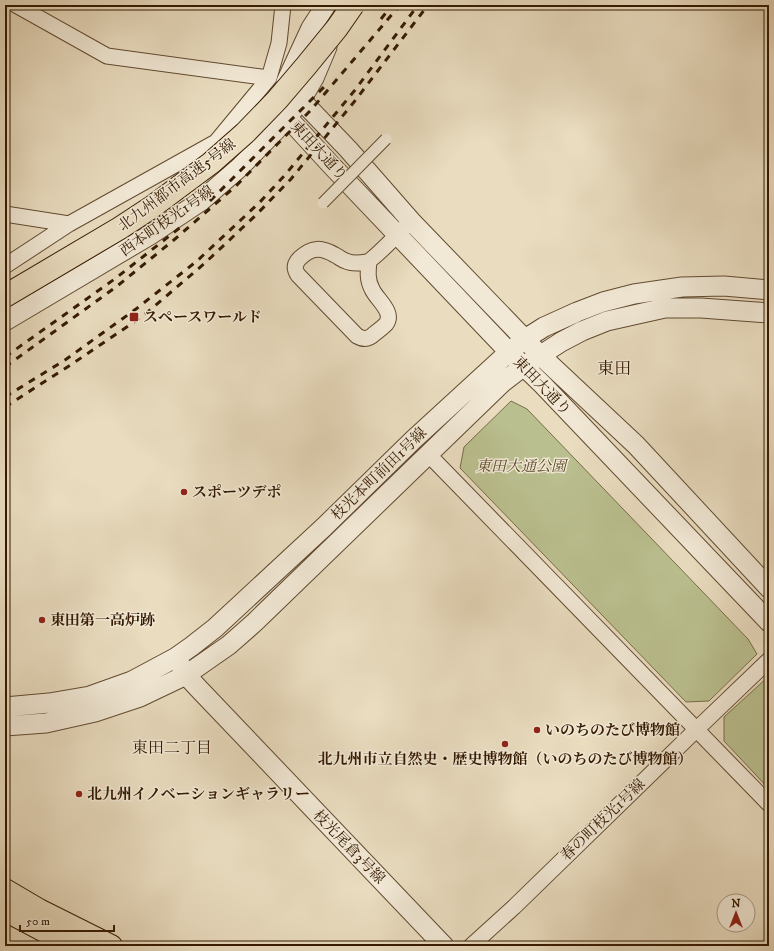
<svg xmlns="http://www.w3.org/2000/svg" width="774" height="951" font-family="'IM FELL DW Pica','Noto Serif JP',serif">
<style>
.green{fill:#babf8f;stroke:#786c48}
.lines{fill:none;stroke-linecap:round;stroke-linejoin:round}
.minor-casing{stroke:#624a31;stroke-width:17}
.tertiary-casing{stroke:#624a31;stroke-width:21}
.motorway-casing{stroke:#351a02;stroke-width:24}
.minor{stroke:#f1e8d5;stroke-width:15}
.tertiary{stroke:#f1e8d5;stroke-width:19}
.motorway{stroke:#e9dcbf;stroke-width:22}
.rail{stroke:#351a02;stroke-width:3;stroke-dasharray:7 7;stroke-linecap:butt}
.pedestrian-bridge-casing{stroke:#624a31;stroke-width:13;stroke-linecap:butt}
.motorway-bridge-casing{stroke:#351a02;stroke-width:24;stroke-linecap:butt}
.pedestrian-bridge{stroke:#f1e8d5;stroke-width:11}
.motorway-bridge{stroke:#e9dcbf;stroke-width:22}
.poi-dot{fill:#8f2418;stroke:#f1e8d5;stroke-width:1.5}
.labels{text-anchor:middle;dominant-baseline:central;stroke-width:3;stroke-linejoin:round;paint-order:stroke}
.street-label{font-size:15px;fill:#351a02;stroke:#f1e8d5}
.poi-label{font-size:15px;font-weight:bold;fill:#351a02;stroke:#f1e8d5;text-anchor:start}
.park-label{font-size:15px;font-style:italic;fill:#5d4c2c;stroke:#f1e8d5}
.neighbourhood-label{font-size:16px;fill:#351a02;stroke:#f1e8d5}
.quarter-label{font-size:17px;fill:#351a02;stroke:#f1e8d5}
</style>
<rect width="100%" height="100%" fill="#e9dcbf"/>
<filter id="stains"><feTurbulence type="fractalNoise" baseFrequency=".005" numOctaves="4"/><feColorMatrix values="0 0 0 0 .2 0 0 0 0 .09 0 0 0 0 .02 0 0 0 .5 -.17"/></filter>
<radialGradient id="worn" r=".72"><stop offset=".6" stop-color="#630" stop-opacity="0"/><stop offset="1" stop-color="#630" stop-opacity=".3"/></radialGradient>
<path class="green" d="M511,401L527,409L748,639L757,654L709,701L686,702L460,468L464,447Z
M769,676V789L724,741V717Z"/>
<g class="lines">
<g class="minor-casing">
<path id="minor" d="M16,5L107,56L269,78
M5,214L69,224
M369,261C368,271 367,280 372,289C376,299 395,312 386,324C383,327 378,331 374,334C369,339 364,340 357,336L298,275C294,269 294,264 300,258C312,247 321,247 335,255C339,257 342,260 346,261C352,264 361,263 367,262C373,260 399,233 405,227
M5,266L69,224L216,142L269,78L279,43L283,5
M428,454L769,804
M471,946L514,907L697,729L769,660"/>
</g>
<g class="tertiary-casing">
<path id="tertiary" d="M286,82L311,28L326,5
M279,94L287,117L332,166L509,352L542,384L769,622
M279,94L301,100L348,149L411,221L541,356L636,445L769,588
M5,321L150,235L201,201L240,167L279,127L300,102L314,78L327,47
M180,664L186,675L199,689L444,946
M5,707L49,703L90,696L132,681L175,658L192,646L215,628L324,527L413,440L509,352L525,339L544,327L577,312L603,302L634,294L682,287L724,286L769,290
M5,726L46,723L95,712L140,697L186,675L229,645L255,622L502,383L524,366L561,342L582,331L607,321L638,314L665,308H701L769,313"/>
</g>
<g class="motorway-casing">
<path id="motorway" d="M5,890L39,910L111,946
M5,910L73,946"/>
</g>
<use href="#minor" class="minor"/>
<use href="#tertiary" class="tertiary"/>
<use href="#motorway" class="motorway"/>
<path class="rail" d="M381,19L392,5
M210,201L326,85
M5,357L116,278L182,226
M5,367L116,287L175,239L236,186L310,111L400,5
M5,397L65,360L136,309L197,261L260,202L285,175L355,90L418,5
M5,407L72,364L143,316L205,263L256,215L291,179L354,102L428,5"/>
<g class="pedestrian-bridge-casing">
<path id="pedestrian-bridge" d="M323,203L386,139"/>
</g>
<g class="motorway-bridge-casing">
<path id="motorway-bridge" d="M5,296L120,228L152,207L211,163L245,133L277,100L306,66L337,28L353,5"/>
</g>
<use href="#pedestrian-bridge" class="pedestrian-bridge"/>
<use href="#motorway-bridge" class="motorway-bridge"/>
</g>
<g class="poi-dot">
<rect x="129" y="312" width="10" height="10" rx="2"/>
<circle cx="184" cy="492" r="4"/>
<circle cx="42" cy="620" r="4"/>
<circle cx="537" cy="730" r="4"/>
<circle cx="505" cy="744" r="4"/>
<circle cx="79" cy="794" r="4"/>
</g>
<g class="labels">
<g class="street-label">
<text transform="translate(319 151) rotate(47)">東田大通り</text>
<text transform="translate(177 185) rotate(-37)">北九州都市高速5号線</text>
<text transform="translate(167 221) rotate(-35)">西本町枝光1号線</text>
<text transform="translate(542 386) rotate(46)">東田大通り</text>
<text transform="translate(379 474) rotate(-44)">枝光本町前田1号線</text>
<text transform="translate(603 820) rotate(-44)">春の町枝光1号線</text>
<text transform="translate(349 847) rotate(46)">枝光尾倉3号線</text>
</g>
<g class="poi-label">
<text x="143" y="317">スペースワールド</text>
<text x="192" y="492">スポーツデポ</text>
<text x="50" y="620">東田第一高炉跡</text>
<text x="545" y="730">いのちのたび博物館</text>
<text x="505" y="759" text-anchor="middle">北九州市立自然史・歴史博物館（いのちのたび博物館）</text>
<text x="87" y="794">北九州イノベーションギャラリー</text>
</g>
<g class="park-label">
<text x="521" y="466">東田大通公園</text>
</g>
<g class="neighbourhood-label">
<text x="172" y="748">東田二丁目</text>
</g>
<g class="quarter-label">
<text x="614" y="369">東田</text>
</g>
</g>
<rect width="774" height="951" fill="none" stroke="#e9dcbf" stroke-width="20"/>
<rect x="6" y="6" width="762" height="939" fill="none" stroke="#351a02" stroke-width="2"/>
<rect x="10" y="10" width="754" height="931" fill="none" stroke="#351a02"/>
<g transform="translate(736 913)"><circle r="19" fill="#f1e8d5" stroke="#a69681"/>
<path d="M0-3L7 15L0 10L-7 15Z" fill="#8f2418"/>
<text y="-6" font-size="11" font-weight="bold" text-anchor="middle" fill="#351a02">N</text>
</g>
<path d="M20 925v6h94v-6" fill="none" stroke="#351a02" stroke-width="2"/>
<text x="26" y="925" font-size="12" fill="#351a02" stroke="#f1e8d5" stroke-width="3" paint-order="stroke">50 m</text>
<rect width="100%" height="100%" filter="url(#stains)"/>
<rect width="100%" height="100%" fill="url(#worn)"/>
</svg>
